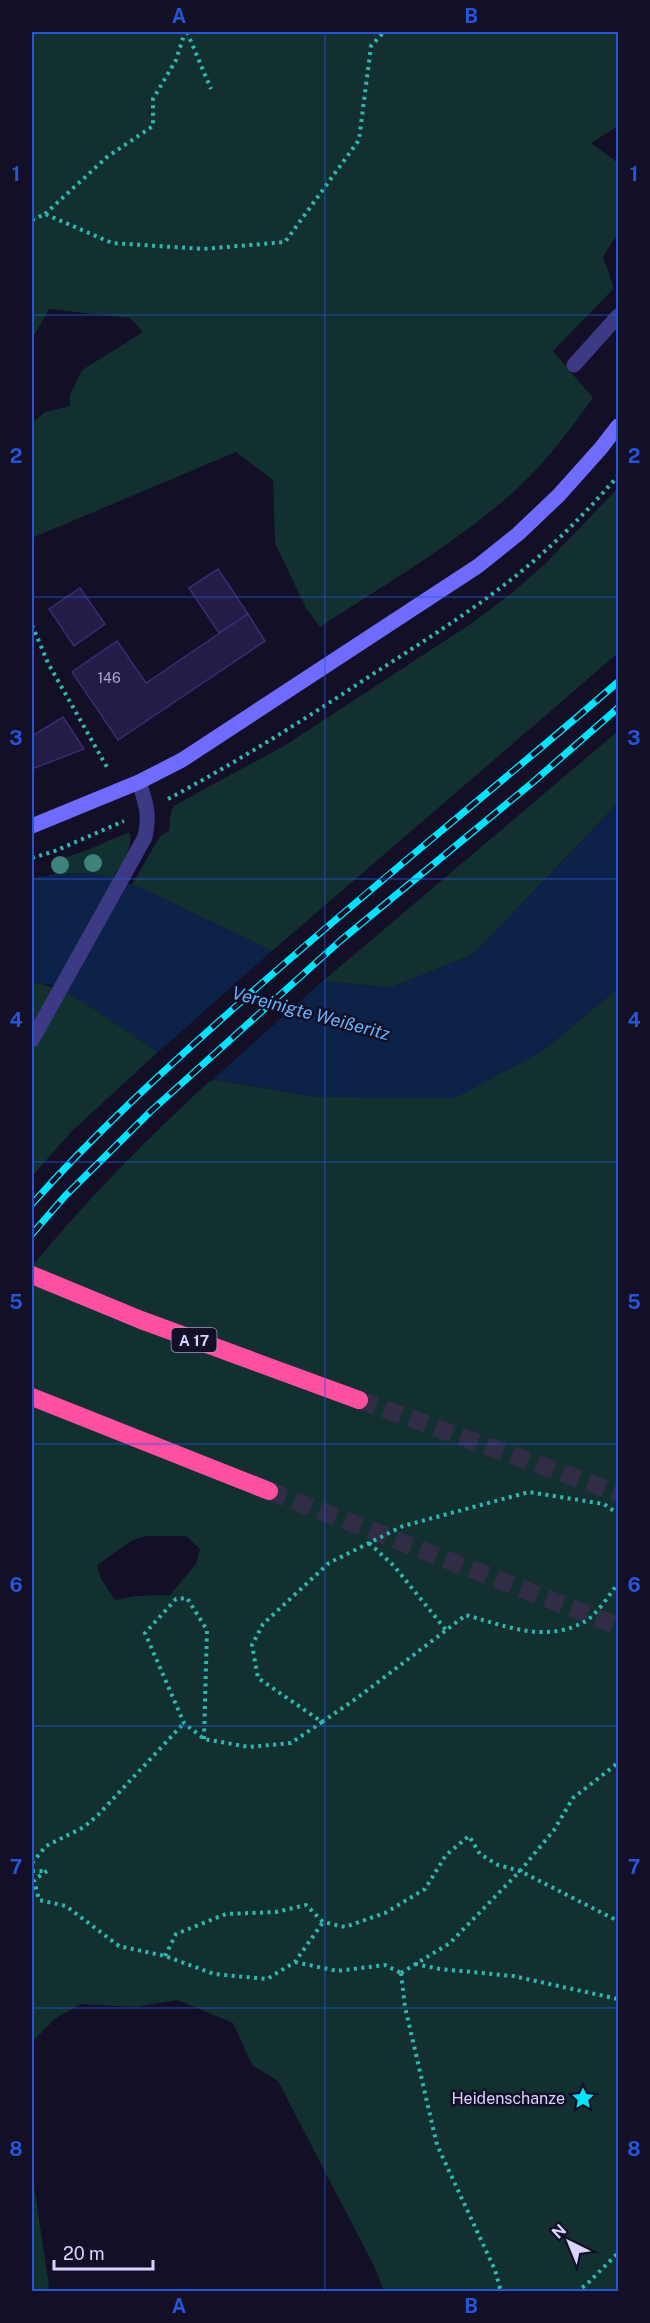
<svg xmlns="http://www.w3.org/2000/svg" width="650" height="2323" font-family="'Public Sans',sans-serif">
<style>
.green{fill:#12302f;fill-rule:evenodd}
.water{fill:#0c2248}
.pier{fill:#130f26}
.building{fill:#241b47;stroke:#3b2d73;stroke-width:1.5}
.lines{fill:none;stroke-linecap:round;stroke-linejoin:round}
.motorway-tunnel{stroke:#312d47;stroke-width:18;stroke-dasharray:18 9;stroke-linecap:butt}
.path{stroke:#2fb8b0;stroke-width:4;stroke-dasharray:3 4.5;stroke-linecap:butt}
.service{stroke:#3d3a85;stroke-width:15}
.secondary{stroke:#6f6bff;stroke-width:15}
.motorway{stroke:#ff4fa3;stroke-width:18}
.rail-casing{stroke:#00e5ff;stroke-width:7}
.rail{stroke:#130f26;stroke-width:4.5;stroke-dasharray:14;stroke-linecap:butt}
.tree{fill:#3d827b}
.grid{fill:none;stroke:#2655da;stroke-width:1.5;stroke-opacity:0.55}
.labels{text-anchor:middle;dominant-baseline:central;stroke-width:5;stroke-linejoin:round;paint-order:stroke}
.number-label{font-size:14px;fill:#aca6d1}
.shield{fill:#130f26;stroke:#9e99be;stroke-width:1.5}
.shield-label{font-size:15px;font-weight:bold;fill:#d9d4ff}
.poi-label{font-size:16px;fill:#d9d4ff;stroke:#130f26;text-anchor:end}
.water-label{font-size:18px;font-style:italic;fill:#62b6ff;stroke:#130f26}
.neatline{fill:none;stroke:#2655da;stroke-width:2}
.grid-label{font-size:20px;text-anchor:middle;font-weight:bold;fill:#2655da}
</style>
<rect width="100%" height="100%" fill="#130f26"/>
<path class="green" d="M32,32H618V126L591,143L618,163V233L603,257L614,288L553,351L593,398C571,428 549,458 523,483C463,540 388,582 320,627L306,608L275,543L273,480L236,452L32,538V423L45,412L70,406V395L82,370L143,332L130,318L49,309L32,339Z
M618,488V653L272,951L142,889L132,885L160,836L169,831L171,811L175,805L284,746L472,623L512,593L547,562Z
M618,731V803L474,954L390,988L323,981Z
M129,832C135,848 120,865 112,879L94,873L55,874L52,862L90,849Z
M32,982C78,990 120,1026 158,1052L73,1130L32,1176Z
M618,988V2291H384L374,2266L278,2081L252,2065L233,2023L177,2000L136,2007L81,2004L56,2018L32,2042V1266C87,1200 148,1137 212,1079L317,1097L541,1052ZM146,1536H186L200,1549L196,1564L170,1595L136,1596L115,1600L101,1579L97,1565L133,1540Z
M32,2172L49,2286L48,2291H32Z"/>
<path class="water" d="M618,803V988L541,1052L455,1098L317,1097L212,1079L158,1052L83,1002L51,985L32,982V878L55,874L94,873L142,888L272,951L323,981L390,988L474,954Z"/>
<path class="pier" d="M274,949L326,978L210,1082L156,1054Z"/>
<path class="building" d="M218,569L248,614L219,633L189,588Z
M80,588L105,624L74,646L49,609Z
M248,614L265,641L118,740L72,672L117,641L146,683Z
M63,717L84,749L32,769V736Z"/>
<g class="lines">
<path class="motorway-tunnel" d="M359,1400L618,1493
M269,1491L618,1626"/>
<path class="path" d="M187,32L211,89
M45,214L107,157L153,126V99L176,60L185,32
M32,220L45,214L112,243L203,249L285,242L359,140L371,46L384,32
M32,625L48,663L108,769
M168,799C237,762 302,721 367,678C428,638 491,600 545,551C572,527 595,502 618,476
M32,858L55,851L124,821
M369,1543L394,1566L446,1630
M322,1722L357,1698L466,1615C505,1626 545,1643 584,1622C595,1617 611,1593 618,1583
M204,1739L207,1630L187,1598L176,1599L145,1633L184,1723L204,1739L249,1747L291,1743L322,1722L258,1678L252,1645L263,1624L329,1563L403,1526L529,1492L604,1504L618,1514
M32,1863L46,1846L84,1827L98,1815L184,1723
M32,1871H47L34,1880L39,1900L66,1906L119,1946L165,1956L214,1974L267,1979L295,1962L323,1922
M165,1956L176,1934L226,1914L276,1912L306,1905L323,1922L345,1927L385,1913L425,1889L446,1855L469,1836L480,1854L498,1865L520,1871L618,1921
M295,1962L337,1971L385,1965L401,1973
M415,1964L440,1969L513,1976L618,1999
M401,1973L405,2007L437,2145L495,2270L501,2292
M401,1973L450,1943L520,1871L554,1830L573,1798L618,1763
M576,2292L586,2285L618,2253"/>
<path class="service" d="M574,365L618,316
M32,1040L145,837C150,814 146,804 139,782"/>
<path class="secondary" d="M32,826L139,782L182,760L478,566L518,534L559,495L601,448L618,426"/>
<path class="motorway" d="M32,1275L141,1320L359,1400
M32,1397L269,1491"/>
<g class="rail-casing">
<path id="rail" d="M32,1204C94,1134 163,1071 234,1008C359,896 491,792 618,682
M32,1234L65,1196L151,1111L340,941L532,783L618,708"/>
</g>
<use href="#rail" class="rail"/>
</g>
<g class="tree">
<circle cx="93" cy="863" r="9"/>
<circle cx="60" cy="865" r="9"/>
</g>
<path class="grid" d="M325,32V2292M32,315H618M32,597H618M32,879H618M32,1162H618M32,1444H618M32,1726H618M32,2008H618"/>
<defs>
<g id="sight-bare" transform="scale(1.8)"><path d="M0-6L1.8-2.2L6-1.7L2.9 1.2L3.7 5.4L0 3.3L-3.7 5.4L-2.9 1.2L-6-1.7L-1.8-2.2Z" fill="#00e5ff" stroke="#130f26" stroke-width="2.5" paint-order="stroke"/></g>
</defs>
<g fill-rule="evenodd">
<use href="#sight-bare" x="583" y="2098"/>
</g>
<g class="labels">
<g class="number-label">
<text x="109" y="678">146</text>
</g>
<rect class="shield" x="171.5" y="1328" width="45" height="24" rx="4.5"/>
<g class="shield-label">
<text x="194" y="1340">A 17</text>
</g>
<g class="poi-label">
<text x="565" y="2098">Heidenschanze</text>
</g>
<g class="water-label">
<text transform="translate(311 1013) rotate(15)">Vereinigte Weißeritz</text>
</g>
</g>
<rect width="650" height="2323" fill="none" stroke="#130f26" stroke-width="66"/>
<g transform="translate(569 2242) rotate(317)" stroke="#130f26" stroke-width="4.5" paint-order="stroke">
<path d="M0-4.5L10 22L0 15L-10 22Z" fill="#d9d4ff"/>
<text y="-9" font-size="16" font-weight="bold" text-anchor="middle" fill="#d9d4ff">N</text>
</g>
<path d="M54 2260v9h99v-9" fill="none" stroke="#d9d4ff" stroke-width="3"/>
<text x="63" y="2260" font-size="18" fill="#d9d4ff" stroke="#130f26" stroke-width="4.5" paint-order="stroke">20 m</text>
<rect x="33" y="33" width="584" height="2257" class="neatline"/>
<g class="grid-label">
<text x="179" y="23">A</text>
<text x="471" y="23">B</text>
<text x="16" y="181">1</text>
<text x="634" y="181">1</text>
<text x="16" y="463">2</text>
<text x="634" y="463">2</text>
<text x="16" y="745">3</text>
<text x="634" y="745">3</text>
<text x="16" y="1027">4</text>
<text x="634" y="1027">4</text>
<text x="16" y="1309">5</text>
<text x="634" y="1309">5</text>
<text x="16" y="1592">6</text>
<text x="634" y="1592">6</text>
<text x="16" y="1874">7</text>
<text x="634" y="1874">7</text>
<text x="16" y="2156">8</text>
<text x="634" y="2156">8</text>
<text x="179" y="2313">A</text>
<text x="471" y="2313">B</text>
</g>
</svg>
